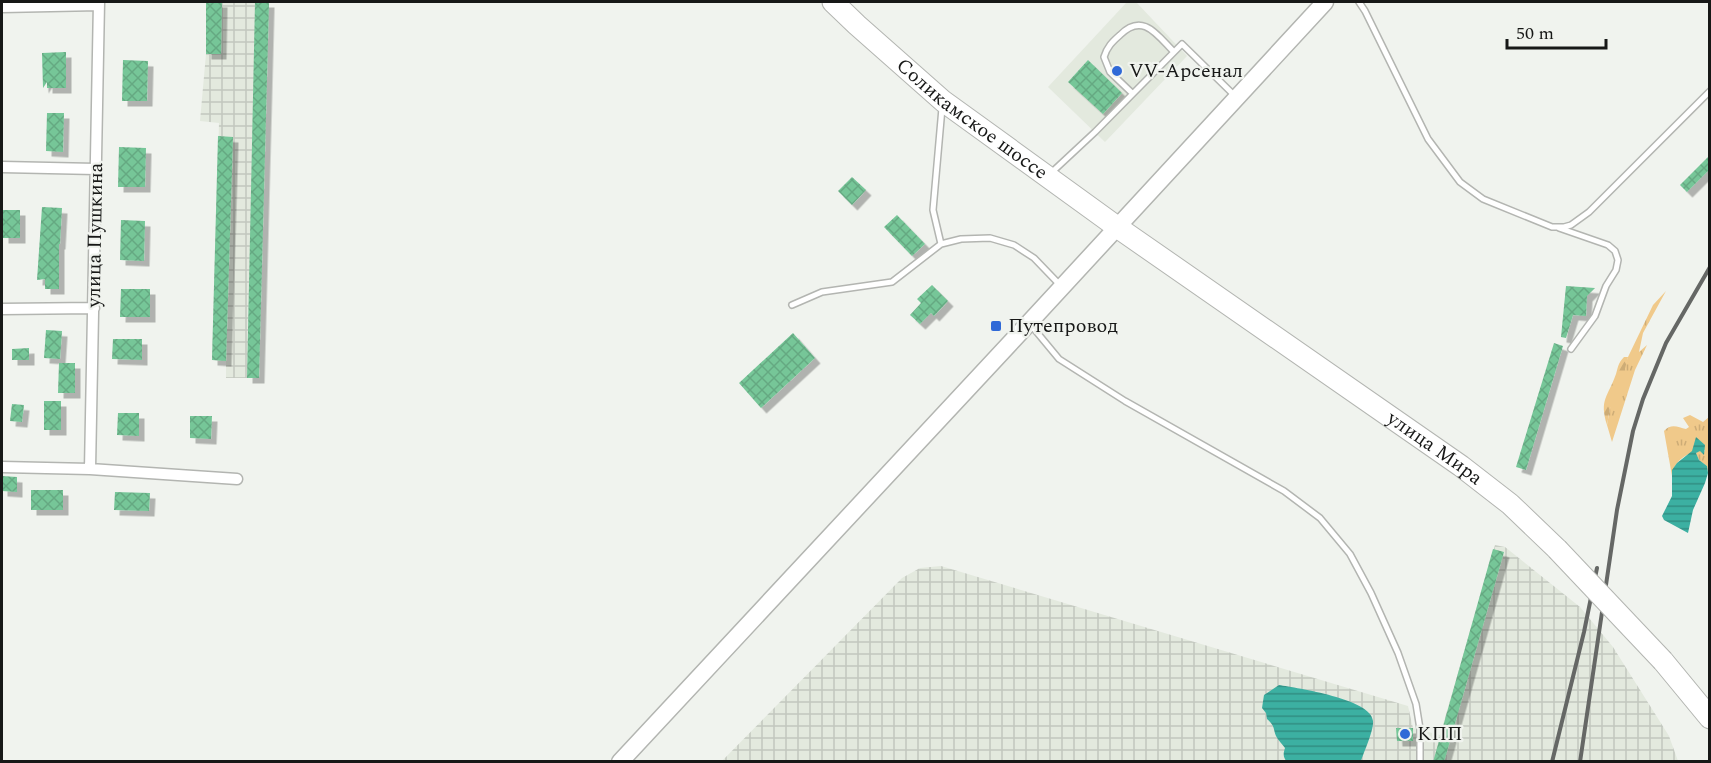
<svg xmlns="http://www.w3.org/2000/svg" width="1711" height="763" font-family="Spectral,serif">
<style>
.built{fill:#e3e9de}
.industrial{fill:url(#industrial-grid)}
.grass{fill:url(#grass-tufts)}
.forest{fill:url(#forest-firs)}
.water{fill:url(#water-rules)}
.building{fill:url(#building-cross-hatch);filter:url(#shadow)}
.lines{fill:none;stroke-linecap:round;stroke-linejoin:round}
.lane-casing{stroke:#b3b5b1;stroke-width:8}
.street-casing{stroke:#b3b5b1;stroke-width:13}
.secondary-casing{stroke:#b3b5b1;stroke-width:19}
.highway-casing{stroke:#b3b5b1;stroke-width:23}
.lane{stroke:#fff;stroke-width:5}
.street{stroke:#fff;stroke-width:10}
.secondary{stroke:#fff;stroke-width:16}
.highway{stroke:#fff;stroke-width:21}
.rail{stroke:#656765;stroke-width:4}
.highway-bridge-casing{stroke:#b3b5b1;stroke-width:23;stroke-linecap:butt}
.highway-bridge{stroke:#fff;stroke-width:21}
.poi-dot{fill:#2f69d7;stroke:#f0f3ee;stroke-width:2}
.labels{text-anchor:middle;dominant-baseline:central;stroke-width:4.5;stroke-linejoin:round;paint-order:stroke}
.poi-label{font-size:20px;fill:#171817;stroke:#f0f3ee;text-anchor:start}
.street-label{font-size:20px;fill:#171817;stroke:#f0f3ee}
</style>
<defs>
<pattern id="industrial-grid" width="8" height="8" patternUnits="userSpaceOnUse" patternTransform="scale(1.5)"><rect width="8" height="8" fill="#e3e9de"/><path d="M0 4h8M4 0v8" fill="none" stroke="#c2c7be"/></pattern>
<pattern id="grass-tufts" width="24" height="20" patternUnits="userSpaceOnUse" patternTransform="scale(1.5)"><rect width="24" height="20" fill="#f0c98a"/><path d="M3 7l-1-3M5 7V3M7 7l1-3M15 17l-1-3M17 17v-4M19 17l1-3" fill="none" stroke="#cdac76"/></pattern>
<pattern id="forest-firs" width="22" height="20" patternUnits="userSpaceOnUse" patternTransform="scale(1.5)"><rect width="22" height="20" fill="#f0c98a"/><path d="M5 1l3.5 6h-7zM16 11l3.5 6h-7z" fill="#cdac76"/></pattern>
<pattern id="water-rules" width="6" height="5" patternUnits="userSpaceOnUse" patternTransform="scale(1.5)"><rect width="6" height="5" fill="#3cb0a2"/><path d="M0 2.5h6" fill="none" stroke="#318e83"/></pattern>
<pattern id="building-cross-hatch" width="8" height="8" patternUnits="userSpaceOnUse" patternTransform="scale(1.5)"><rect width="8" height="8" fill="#76c698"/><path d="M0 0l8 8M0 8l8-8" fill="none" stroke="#65a982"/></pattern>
<filter id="shadow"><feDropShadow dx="5.5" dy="5.5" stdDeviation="0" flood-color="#0004"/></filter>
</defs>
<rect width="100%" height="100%" fill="#f0f3ee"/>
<path class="built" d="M1127,2H1136L1187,56L1105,142L1048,87Z"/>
<path class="industrial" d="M206,2H269L259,378H226V361L212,360L219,123L200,121L206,54Z
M1495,545L1505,547L1580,607L1613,647L1669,736L1678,761L721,762L902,578L920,568L941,566L1408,706L1413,728L1440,735Z"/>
<path class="grass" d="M1666,291L1643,333L1639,352L1647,345L1635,370L1612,442L1607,425L1610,408L1628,357L1653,305Z
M1690,415L1703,422L1709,417V471L1708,473L1707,466C1701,462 1698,460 1696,453L1700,450L1703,454L1705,450C1690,451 1674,459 1672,476L1664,431C1671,423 1678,427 1686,429L1689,427L1683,418Z"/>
<path class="forest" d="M1624,357H1628L1627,361L1616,402L1610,408L1607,425C1599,399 1608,397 1616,374C1618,367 1618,363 1624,357Z"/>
<path class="water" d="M1696,437L1705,445L1704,455L1700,451L1696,453L1699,460L1707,466L1708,473L1705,483L1693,510L1688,533L1664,520L1662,516L1672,496V470L1677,463L1692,451Z
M1279,685C1297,688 1372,699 1373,721C1374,730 1364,752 1361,761L1287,762C1283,757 1283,754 1285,748C1282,744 1278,740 1276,736C1273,728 1275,726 1267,719L1266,713L1262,708L1264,695Z"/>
<path class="building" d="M206,2H222L221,54H206Z
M255,2H269L259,378H247Z
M66,52V88H47V82L43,88L42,53Z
M123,60L148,61L147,101H122Z
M1088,60L1122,93L1103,114L1068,82Z
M47,113H64L63,152L46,151Z
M218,136L233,137L226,361L212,360Z
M119,147L146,148L145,187H118Z
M1710,155V169L1687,192L1680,185Z
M852,177L866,190L852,205L838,191Z
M42,207L62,208L60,244H59V289H45V279L37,280Z
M3,210H20V238H3Z
M897,215L925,244L912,256L884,227Z
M121,220L145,221L144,261L120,260Z
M932,285L948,301L934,316L931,313L920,324L910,315L921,303L917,299Z
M1566,286L1595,288L1587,296L1586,316L1573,315L1566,338L1561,337Z
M121,289H150V317H120Z
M46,330L62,331L60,359L44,358Z
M793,333L815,358L761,408L739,383Z
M113,339H142V360L112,359Z
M1554,343L1563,346L1526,470L1516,467Z
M29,348V360H12V349Z
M59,363H75V393H58Z
M44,401H61V430H44Z
M12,404L24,405L22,422L10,421Z
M118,413H139V436L117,435Z
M190,416H212L211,439L190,438Z
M2,476L17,477V492L2,491Z
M31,490H63V510H31Z
M115,492L150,493L149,511L114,510Z
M1493,549L1504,552L1444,762H1433Z
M1396,728H1413V741H1397Z"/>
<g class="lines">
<g class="lane-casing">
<path id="lane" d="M1359,2L1365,11L1428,139L1460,182L1483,199L1552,227H1564L1571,225L1589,212L1710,91
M1132,93L1110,72L1104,57C1107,47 1112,42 1120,35C1143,12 1157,35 1174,52
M1051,173L1095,132L1182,44L1235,96
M1559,228L1608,245L1615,251L1618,260L1616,270L1606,286L1595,316L1571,349
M941,244L933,210L942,108
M792,305L822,292L892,282L941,244L961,239L990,238L1014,245L1034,258L1060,285
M1030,324L1059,359L1125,401L1284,491L1320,518L1350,554L1371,593L1398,653L1416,704L1420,729V762"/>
</g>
<g class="street-casing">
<path id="street" d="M2,7L99,5
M2,167L96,169
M2,309L94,308
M2,467L90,469L237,479
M90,469L99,2"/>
</g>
<g class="secondary-casing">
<path id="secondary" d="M620,762L1014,339L1325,2"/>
</g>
<g class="highway-casing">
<g id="highway">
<path id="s1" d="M833,2L857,25L943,101L1117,227L1461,466L1510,504L1557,549"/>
<path d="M1663,661L1710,718"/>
</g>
</g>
<use href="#lane" class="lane"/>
<use href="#street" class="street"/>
<use href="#secondary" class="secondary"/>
<use href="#highway" class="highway"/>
<path class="rail" d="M1552,762L1584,632L1597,568
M1580,762L1617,510L1633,431L1643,399L1666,343L1710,267"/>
<g class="highway-bridge-casing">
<path id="highway-bridge" d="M1557,549L1663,661"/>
</g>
<use href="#highway-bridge" class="highway-bridge"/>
</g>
<g class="poi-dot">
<circle cx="1117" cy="71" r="6"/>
<rect x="990" y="320" width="12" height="12" rx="3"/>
<circle cx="1405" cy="734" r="6"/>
</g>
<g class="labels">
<g class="poi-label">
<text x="1129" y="71">VV-Арсенал</text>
<text x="1008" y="326">Путепровод</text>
<text x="1417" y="734">КПП</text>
</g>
<g class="street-label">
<text stroke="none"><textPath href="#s1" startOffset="182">Соликамское шоссе</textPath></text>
<text transform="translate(95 235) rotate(-89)">улица Пушкина</text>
<text stroke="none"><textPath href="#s1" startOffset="750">улица Мира</textPath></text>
</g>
</g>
<rect width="1711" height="763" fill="none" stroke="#171817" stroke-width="6"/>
<path d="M1507 39v9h99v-9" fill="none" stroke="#171817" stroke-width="3"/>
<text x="1516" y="39" font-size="18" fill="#171817" stroke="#f0f3ee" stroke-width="4.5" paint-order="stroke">50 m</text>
</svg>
